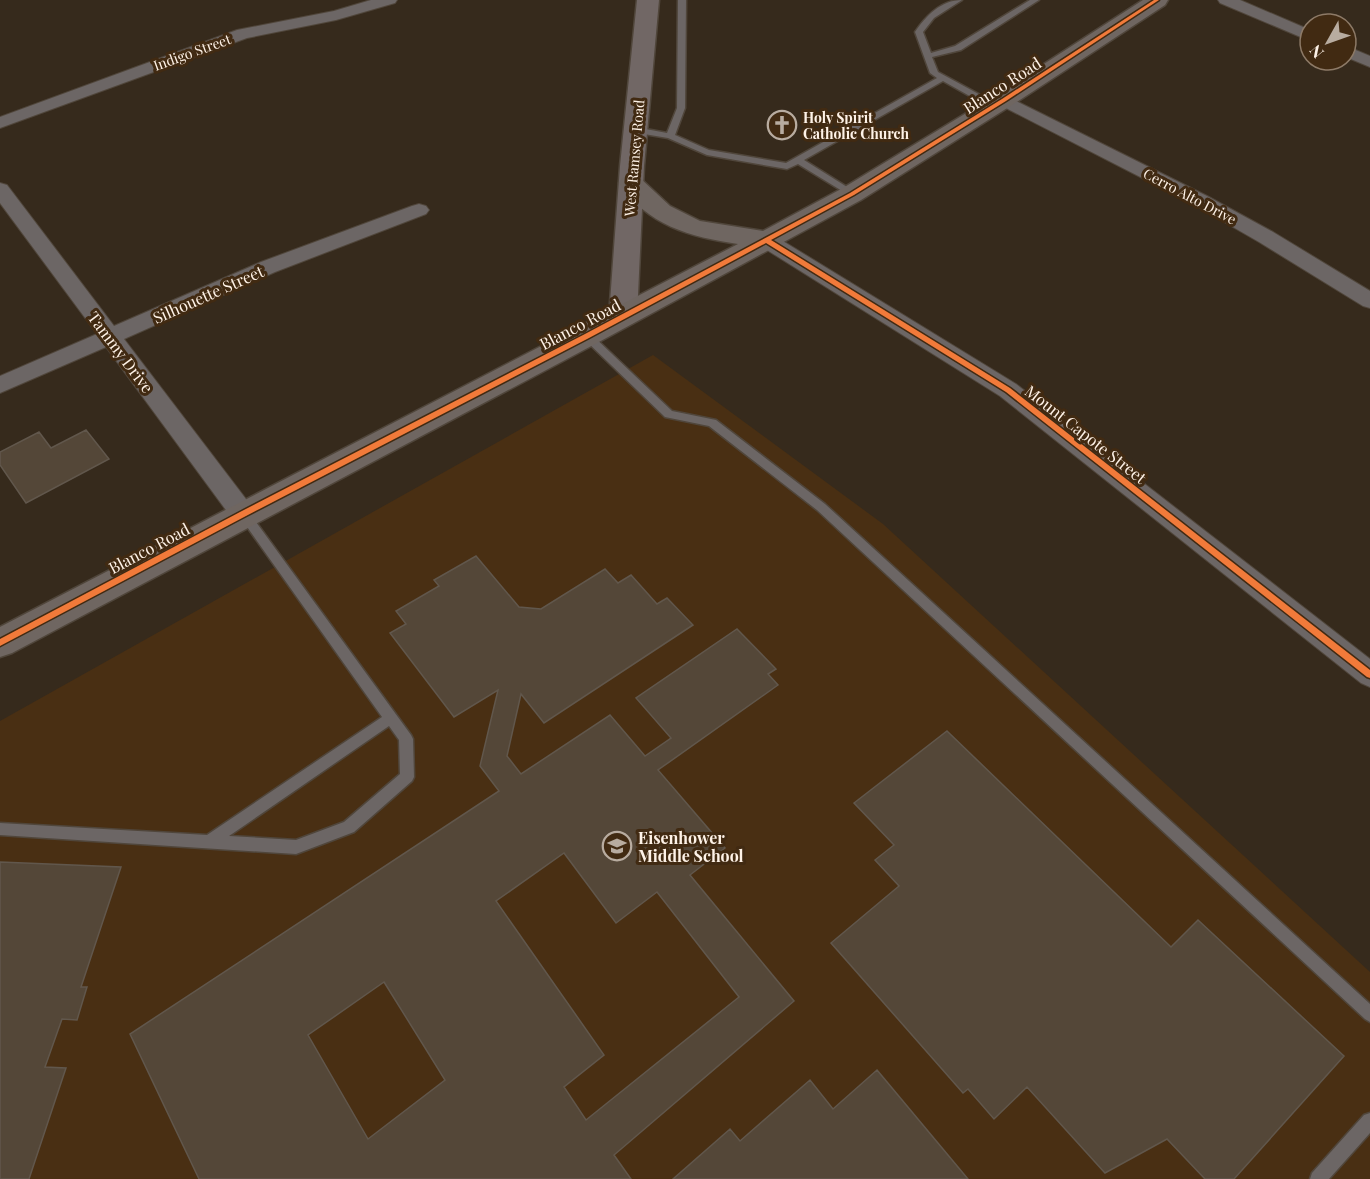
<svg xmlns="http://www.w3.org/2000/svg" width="1370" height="1179" font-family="'Playfair Display',serif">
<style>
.built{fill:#492f13}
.building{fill:#544738;stroke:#61574c;stroke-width:1.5;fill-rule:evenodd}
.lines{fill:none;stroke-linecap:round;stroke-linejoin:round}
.lane-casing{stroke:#50463b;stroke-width:3}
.street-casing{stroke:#50463b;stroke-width:2}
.secondary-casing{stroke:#50463b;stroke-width:3}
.primary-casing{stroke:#50463b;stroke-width:3}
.lane{fill:#6c6665;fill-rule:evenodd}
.street{fill:#6c6665;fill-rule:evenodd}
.secondary{fill:#716765;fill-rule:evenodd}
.primary{fill:#6f6661;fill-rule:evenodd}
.cycleway-casing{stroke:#412a12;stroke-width:3}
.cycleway{fill:#f17a3a;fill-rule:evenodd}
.labels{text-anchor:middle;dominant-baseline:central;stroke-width:6;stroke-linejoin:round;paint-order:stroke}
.far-street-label{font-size:14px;fill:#fef2e7;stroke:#412a12}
.far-poi-label{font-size:14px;font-weight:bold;fill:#fef2e7;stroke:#412a12;text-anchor:start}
.street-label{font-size:16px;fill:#fef2e7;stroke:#412a12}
.poi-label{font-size:16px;font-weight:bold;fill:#fef2e7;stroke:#412a12;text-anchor:start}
</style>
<rect width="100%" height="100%" fill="#362a1c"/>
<path class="built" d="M653,355L883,524L1370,972V1179H0V721Z"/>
<path class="building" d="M86,430L109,459L26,503L0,465V452L39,432L51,448Z
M476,556L519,607L541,609L605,569L618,583L631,575L657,604L667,598L693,625L544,723L521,694L507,756L521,774L610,715L645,756L671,738L636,698L737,629L776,669L768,674L778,685L658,770L725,848L690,875L794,1001L614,1155L631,1179H199L130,1034L499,791L480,766L498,690L454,717L390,633L406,624L396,611L439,586L434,580ZM564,853L616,923L657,892L739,997L586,1120L564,1087L604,1055L496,901ZM384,982L445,1080L368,1139L308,1035Z
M947,731L1171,947L1198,920L1344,1056L1234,1179H1205L1167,1139L1105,1173L1027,1087L994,1119L968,1089L963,1093L831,943L899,886L875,860L894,845L854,803Z
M0,862L121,867L81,987H87L77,1020L62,1019L45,1067L66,1068L29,1179H0Z
M877,1070L968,1179H673L730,1129L740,1141L810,1080L833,1109Z"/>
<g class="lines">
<g class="lane-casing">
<path id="lane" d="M678,0H686L685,108L675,135L709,150L786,163L937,78L930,73L915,32C926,16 941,0 962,0L934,18L923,32L931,53L955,46L1030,0H1039L961,50L932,57L938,72L997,104V108H991L943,81L804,160L855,192V196L852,197L798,164L787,169L707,155L668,138L632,132V128L635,127L667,133L677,108Z
M587,332L591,334L672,411L716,420L825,504L1370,1004V1022L1365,1019L817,510L709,426L665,417L583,338V334Z
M244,510L248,511L411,735L413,739L414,777L412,781L354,832L296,854L0,835V823L207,835L382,717L240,517L238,514ZM389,726L399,740L400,774L344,822L296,840L229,836Z
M1370,1113V1133L1329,1179H1310L1312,1173L1364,1115Z"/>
</g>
<g class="street-casing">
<path id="street" d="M371,0H397L395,3L336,20L247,38L0,128V117L237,30L334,11Z
M1218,0H1240L1310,30V41L1220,3Z
M1346,46L1370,56V67L1346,57Z
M1004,95L1207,196L1273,232L1370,291V308L1363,306L1259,242L1193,204L998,104L995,100L998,96Z
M0,183L7,185L114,326L261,262L412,206L419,204L426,206L429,210L426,214L275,272L124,339L252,507L255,514L252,521L243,524L234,521L106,347L0,393V376L97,334L0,203Z
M766,234L773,235L1016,384L1370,659V687L1361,683L1000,396L759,245L756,240L759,235Z"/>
</g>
<g class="secondary-casing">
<path id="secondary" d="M637,0H659L644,166L637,316L633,323L623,325L613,323L609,316L620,166Z"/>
</g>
<g class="primary-casing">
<path id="primary" d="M1143,0H1168L1165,5L1012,105L861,200L597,343L12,653L0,657V627L738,244C690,237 647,225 619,183L622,178L631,175L640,178L670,206L700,221L763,231L843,188L996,95Z"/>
</g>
<use href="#lane" class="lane"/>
<use href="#street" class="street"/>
<use href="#secondary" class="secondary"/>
<use href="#primary" class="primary"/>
<g class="cycleway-casing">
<path id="cycleway" d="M1154,0H1159L1006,101L854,195L771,240L1010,388L1370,670V678L1367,677L1006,392L766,243L589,338L246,516L0,646V639L240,512L585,334L850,193L1002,99Z"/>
</g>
<use href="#cycleway" class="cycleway"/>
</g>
<defs>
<g id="church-ring" transform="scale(1.5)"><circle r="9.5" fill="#412a12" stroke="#b8aca0" stroke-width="1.5"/><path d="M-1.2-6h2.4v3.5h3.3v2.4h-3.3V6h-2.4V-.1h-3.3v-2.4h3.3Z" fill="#b8aca0"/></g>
<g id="school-ring" transform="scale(1.5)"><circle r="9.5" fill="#412a12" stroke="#b8aca0" stroke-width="1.5"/><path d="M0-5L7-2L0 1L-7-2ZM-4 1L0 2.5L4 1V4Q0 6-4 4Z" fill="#b8aca0"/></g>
</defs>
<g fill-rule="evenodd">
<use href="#church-ring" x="782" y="125"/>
<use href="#school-ring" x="617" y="846"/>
</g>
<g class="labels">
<g class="far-street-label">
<text transform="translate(192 52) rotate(-20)">Indigo Street</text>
<text transform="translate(634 158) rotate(-85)">West Ramsey Road</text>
<text transform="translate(1190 196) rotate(28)">Cerro Alto Drive</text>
</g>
<g class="far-poi-label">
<text x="803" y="117">Holy Spirit<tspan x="803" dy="16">Catholic Church</tspan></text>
</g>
<g class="street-label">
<text transform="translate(1002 85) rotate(-33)">Blanco Road</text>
<text transform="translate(208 294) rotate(-24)">Silhouette Street</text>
<text transform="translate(580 324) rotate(-28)">Blanco Road</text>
<text transform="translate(121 352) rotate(53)">Tammy Drive</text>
<text transform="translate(1086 434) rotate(38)">Mount Capote Street</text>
<text transform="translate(149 548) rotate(-28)">Blanco Road</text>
</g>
<g class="poi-label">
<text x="638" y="837">Eisenhower<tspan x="638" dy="18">Middle School</tspan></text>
</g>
</g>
<g transform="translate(1328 42) rotate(230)"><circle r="28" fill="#412a12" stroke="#8d7a67" stroke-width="1.5"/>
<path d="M0-4.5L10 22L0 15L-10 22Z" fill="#b8aca0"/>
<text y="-9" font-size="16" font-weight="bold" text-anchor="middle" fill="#fef2e7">N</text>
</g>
</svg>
